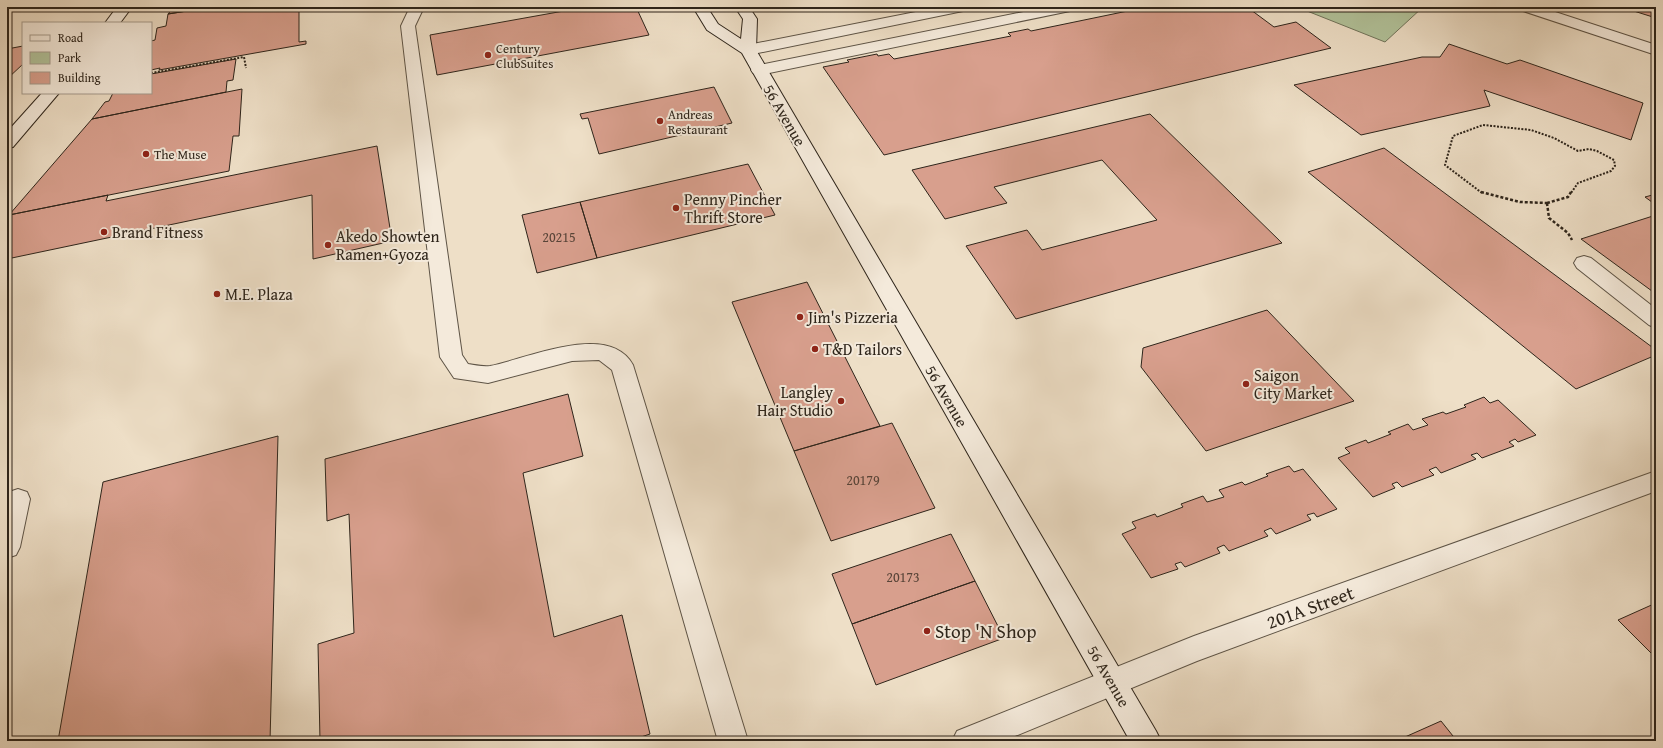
<svg xmlns="http://www.w3.org/2000/svg" width="1663" height="748" font-family="'Gentium Book Plus',serif">
<style>
.green{fill:#b2c39b;stroke:#70745b}
.building{fill:#d89f8d;stroke:#2e251b}
.lines{fill:none;stroke-linecap:round;stroke-linejoin:round}
.service-casing{stroke:#5e5446;stroke-width:2}
.tertiary-casing{stroke:#5e5446;stroke-width:2}
.secondary-casing{stroke:#2e251b;stroke-width:2}
.path-far1{stroke:#2e251b;stroke-width:2;stroke-dasharray:2 1.5;stroke-linecap:butt}
.path{stroke:#2e251b;stroke-width:2.5;stroke-dasharray:3 2;stroke-linecap:butt}
.service{fill:#f4eadb;fill-rule:evenodd}
.tertiary{fill:#f4eadb;fill-rule:evenodd}
.secondary{fill:#f4eadb;fill-rule:evenodd}
.poi-dot{fill:#8f2418;stroke:#f4eadb;stroke-width:1.5}
.labels{text-anchor:middle;dominant-baseline:central;stroke-width:4;stroke-linejoin:round;paint-order:stroke}
.far-poi-label{font-size:13px;fill:#2e251b;stroke:#f4eadb;text-anchor:start}
.number-label{font-size:14px;fill:#584438}
.street-label{font-size:16px;fill:#2e251b;stroke:#f4eadb}
.poi-label{font-size:16px;fill:#2e251b;stroke:#f4eadb;text-anchor:start}
.near-street-label{font-size:19px;fill:#2e251b;stroke:#f4eadb}
.near-poi-label{font-size:19px;fill:#2e251b;stroke:#f4eadb;text-anchor:start}
</style>
<rect width="100%" height="100%" fill="#eedfc7"/>
<filter id="stains"><feTurbulence type="fractalNoise" baseFrequency=".005" numOctaves="4"/><feColorMatrix values="0 0 0 0 .2 0 0 0 0 .09 0 0 0 0 .02 0 0 0 .5 -.17"/></filter>
<radialGradient id="worn" r=".72"><stop offset=".6" stop-color="#630" stop-opacity="0"/><stop offset="1" stop-color="#630" stop-opacity=".3"/></radialGradient>
<path class="green" d="M1297,7H1423L1385,42Z"/>
<path class="building" d="M174,7H212L168,14Z
M213,7H299V42L306,41V44L159,70L160,68L151,70V41L155,40L157,28L166,26L168,14Z
M586,7H636L649,35L437,75L430,35Z
M1147,7H1247L1274,27L1296,22L1331,48L884,155L823,67L849,62L847,60L877,54L878,56L889,54L894,59L1011,36L1008,33L1028,29L1031,31Z
M1621,7H1656V18Z
M1449,44L1507,64L1520,60L1643,103L1631,140L1484,90L1490,106L1361,135L1294,85L1422,57H1440Z
M23,46V64L7,79V49Z
M236,59L233,80L227,81L226,92L92,119L105,102L109,101L113,93H151V74Z
M714,87L732,123L599,154L588,118L582,119L580,114Z
M242,89L239,136H233L229,171L9,215L92,119Z
M1150,114L1282,243L1016,319L966,246L1027,230L1042,250L1157,220L1102,160L994,187L1007,203L945,219L912,170Z
M377,146L392,241L313,259L312,195L7,259V220L9,215L108,195L106,201Z
M1384,148L1656,350V355L1576,389L1308,172Z
M748,164L775,215L597,258L580,202Z
M1656,194V205L1645,197Z
M580,202L597,258L537,273L522,215Z
M1656,215V294L1581,239Z
M807,282L880,426L794,451L732,302Z
M1267,310L1354,401L1206,451L1141,367L1143,348Z
M568,394L583,456L523,473L554,637L622,615L650,734L629,741H320L318,644L354,633L349,514L327,521L325,459Z
M1484,397L1490,403L1498,400L1536,435L1518,442L1515,439L1509,442L1514,446L1482,458L1477,453L1471,455L1476,459L1441,473L1436,467L1429,470L1434,475L1402,487L1397,482L1392,484L1395,488L1373,497L1338,458L1350,453L1345,448L1366,440L1368,443L1391,434L1388,432L1408,424L1413,430L1428,425L1422,419L1443,412L1446,414L1466,407L1464,405Z
M892,423L935,508L831,541L794,451Z
M278,436L270,741H58L103,482Z
M1289,466L1294,472L1303,469L1337,509L1317,517L1314,513L1307,515L1311,520L1276,534L1271,528L1264,531L1268,536L1229,551L1224,545L1217,548L1220,553L1185,567L1181,562L1175,564L1178,569L1151,578L1122,534L1136,528L1132,522L1155,514L1157,517L1183,507L1181,504L1203,496L1207,502L1224,497L1219,490L1242,482L1245,485L1268,476L1266,474Z
M951,534L975,581L852,624L832,574Z
M975,581L1004,638L876,685L852,624Z
M1656,603V658L1618,620Z
M1441,721L1457,741H1396Z"/>
<g class="lines">
<g class="service-casing">
<path id="service" d="M410,7H424L415,26L462,355L468,364C475,365 483,367 490,366C527,359 609,321 633,365L748,741H718L612,370L599,360L572,361L488,383L454,378L440,357L401,26Z
M941,7H970L968,10L963,11L748,55L743,53L740,50L743,47L748,45Z
M1048,7H1077L1075,10L1070,11L759,75L753,73L751,70L753,67L759,65Z
M1584,256L1591,258L1656,309V328L1649,325L1577,268L1574,263L1577,258Z
M18,489L27,492L30,499L20,547L16,555L7,558V496L9,492Z"/>
</g>
<g class="tertiary-casing">
<path id="tertiary" d="M1518,7H1540L1656,45V55L1520,10Z
M1656,471V491L1197,661L1003,741H952L957,731L1194,636Z"/>
</g>
<g class="secondary-casing">
<path id="secondary" d="M117,7H132L120,23H105Z
M693,7H707L718,24L741,39L743,19L735,7H749L757,19L756,50L1156,731L1161,741H1130L742,53L707,30Z
M42,93H59L13,147L7,148V132Z"/>
</g>
<path class="path-far1" d="M151,73L244,57L246,68
M1482,193L1445,165L1453,136L1483,125L1531,130L1554,138L1578,151L1589,149L1597,151L1614,160L1615,166L1611,171L1578,183L1571,193"/>
<path class="path" d="M1481,192L1520,202L1547,203
M1547,203L1549,218L1568,233L1572,240
M1547,203L1568,197L1571,192"/>
<use href="#service" class="service"/>
<use href="#tertiary" class="tertiary"/>
<use href="#secondary" class="secondary"/>
</g>
<g class="poi-dot">
<circle cx="488" cy="55" r="4"/>
<circle cx="660" cy="121" r="4"/>
<circle cx="146" cy="154" r="4"/>
<circle cx="676" cy="208" r="4"/>
<circle cx="104" cy="232" r="4"/>
<circle cx="328" cy="245" r="4"/>
<circle cx="217" cy="294" r="4"/>
<circle cx="800" cy="317" r="4"/>
<circle cx="815" cy="349" r="4"/>
<circle cx="1246" cy="384" r="4"/>
<circle cx="841" cy="401" r="4"/>
<circle cx="927" cy="631" r="4"/>
</g>
<g class="labels">
<g class="far-poi-label">
<text x="496" y="48">Century<tspan x="496" dy="15">ClubSuites</tspan></text>
<text x="668" y="114">Andreas<tspan x="668" dy="15">Restaurant</tspan></text>
<text x="154" y="154">The Muse</text>
</g>
<g class="number-label">
<text x="559" y="237">20215</text>
<text x="863" y="480">20179</text>
<text x="903" y="577">20173</text>
</g>
<g class="street-label">
<text transform="translate(785 115) rotate(60)">56 Avenue</text>
<text transform="translate(947 396) rotate(60)">56 Avenue</text>
<text transform="translate(1109 676) rotate(60)">56 Avenue</text>
</g>
<g class="poi-label">
<text x="684" y="199">Penny Pincher<tspan x="684" dy="18">Thrift Store</tspan></text>
<text x="112" y="232">Brand Fitness</text>
<text x="336" y="236">Akedo Showten<tspan x="336" dy="18">Ramen+Gyoza</tspan></text>
<text x="225" y="294">M.E. Plaza</text>
<text x="808" y="317">Jim's Pizzeria</text>
<text x="823" y="349">T&amp;D Tailors</text>
<text x="1254" y="375">Saigon<tspan x="1254" dy="18">City Market</tspan></text>
<text x="833" y="392" text-anchor="end">Langley<tspan x="833" dy="18">Hair Studio</tspan></text>
</g>
<g class="near-street-label">
<text transform="translate(1310 607) rotate(-20)">201A Street</text>
</g>
<g class="near-poi-label">
<text x="935" y="631">Stop 'N Shop</text>
</g>
</g>
<rect width="1663" height="748" fill="none" stroke="#eedfc7" stroke-width="24"/>
<rect x="8" y="8" width="1647" height="732" fill="none" stroke="#2e251b" stroke-width="2"/>
<rect x="12" y="12" width="1639" height="724" fill="none" stroke="#2e251b"/>
<rect x="22" y="22" width="130" height="72" fill="#f4eadb" stroke="#a59b8e"/>
<rect x="30" y="35" width="20" height="6" fill="#f4eadb" stroke="#a59b8e"/>
<text x="58" y="42" font-size="12" fill="#2e251b">Road</text>
<rect x="30" y="52" width="20" height="12" fill="#b2c39b" stroke="#a59b8e"/>
<text x="58" y="62" font-size="12" fill="#2e251b">Park</text>
<rect x="30" y="72" width="20" height="12" fill="#d89f8d" stroke="#a59b8e"/>
<text x="58" y="82" font-size="12" fill="#2e251b">Building</text>
<rect width="100%" height="100%" filter="url(#stains)"/>
<rect width="100%" height="100%" fill="url(#worn)"/>
</svg>
